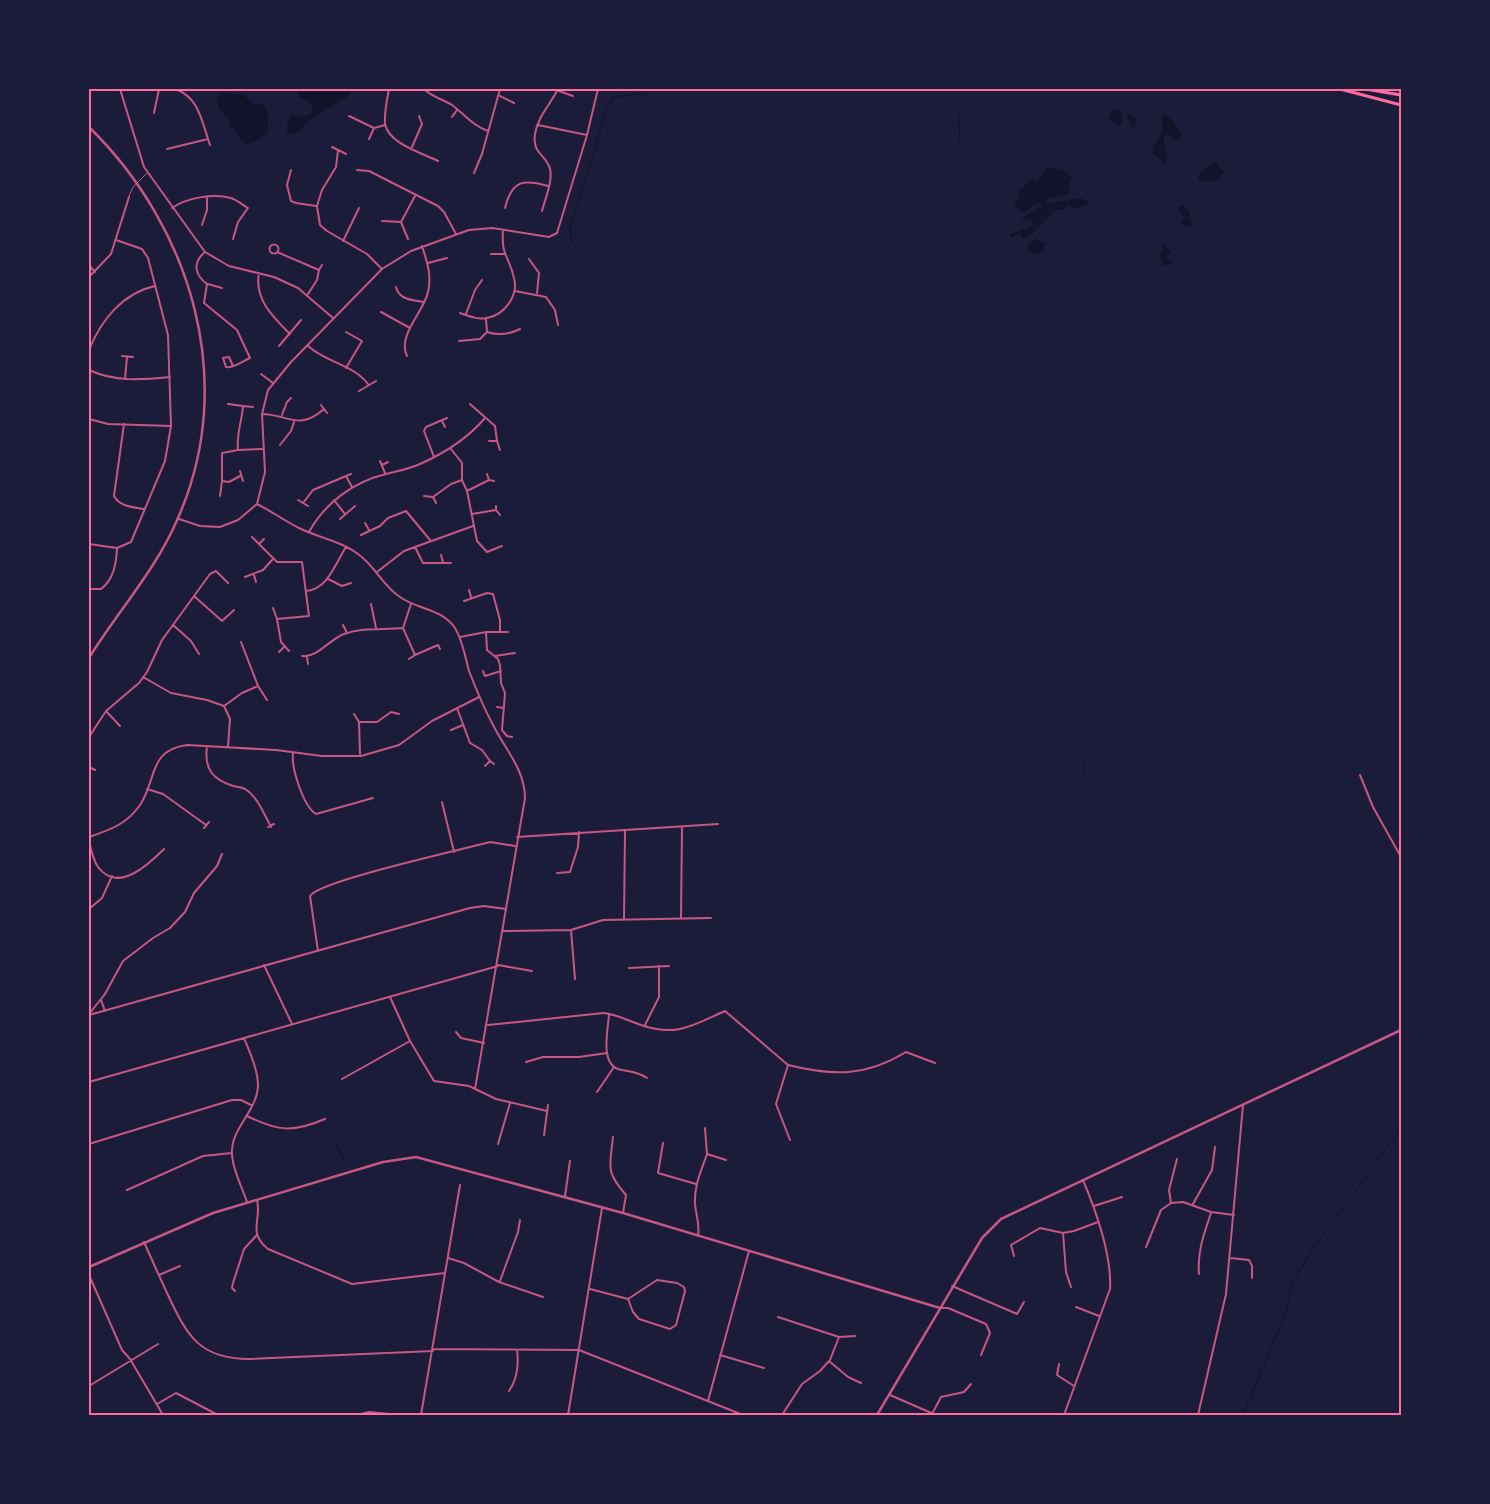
<svg xmlns="http://www.w3.org/2000/svg" width="1490" height="1504" font-family="Ubuntu,sans-serif">
<style>
.water{fill:#12122b}
.lines{fill:none;stroke-linecap:round;stroke-linejoin:round}
.stream{stroke:#12122b;stroke-width:1}
.service{stroke:#c65784;stroke-width:1}
.minor{stroke:#c65784;stroke-width:2}
.tertiary{stroke:#c65784;stroke-width:2.5}
.trunk{stroke:#ff6b9d;stroke-width:3}
.neatline{fill:none;stroke:#ff6b9d;stroke-width:2}
</style>
<rect width="100%" height="100%" fill="#1b1b3a"/>
<path class="water" d="M296,89H350L348,96L307,122L299,132L287,135V125L292,115L307,116L312,113L313,107L310,102L298,96Z
M222,93L244,95L253,104L264,105L267,110L268,133L253,143L246,144L231,127L229,119H226L222,110H219L217,99Z
M1118,109L1120,110L1123,121L1118,126L1108,119L1111,112Z
M1129,113L1137,119L1134,127H1131L1126,115Z
M1162,114L1172,120L1182,135L1180,139L1176,141L1169,135H1165C1161,146 1169,156 1166,164L1153,154L1154,146L1164,128L1162,127Z
M1212,163H1219V167L1224,173L1215,181H1200L1198,176Z
M1047,167L1062,170L1072,177L1068,188L1069,194L1048,199L1046,201L1048,204L1079,198L1088,201L1087,204L1077,209L1069,204L1062,210H1055L1028,237L1022,239V236L1019,234L1009,238L1010,234L1028,228L1035,222L1021,219L1041,205V203H1038L1023,213L1013,205L1020,199L1018,191L1031,180L1037,182Z
M1180,205L1187,208L1193,225L1188,227L1180,224L1185,217L1179,211Z
M1036,238L1039,242H1044L1045,249L1036,255L1027,252V246Z
M1164,244L1171,252L1167,258L1173,264L1163,266L1160,256Z"/>
<g class="lines">
<path class="stream" d="M645,95L646,89
M959,114L960,149
M562,252L572,243L570,228L607,109L613,97L640,94
M1084,764L1085,772
M336,1143L345,1163
M1243,1415L1285,1315L1292,1283L1311,1252L1401,1128"/>
<path class="service" d="M129,196L133,187L147,173"/>
<path class="minor" d="M120,89L144,167L205,252L229,266L274,277L298,288L333,318
M389,89C387,100 384,113 385,124C389,144 422,153 438,161
M424,89C432,97 442,99 452,105C464,114 473,126 488,131
M559,91L573,96
M500,96L514,103
M154,113L159,89
M349,116L374,128
M452,117L457,110
M538,125L587,135
M208,139L210,145
M369,139L374,128L385,125
M332,147L346,154
M412,147L422,124L419,116
M167,149L208,139C201,118 198,97 175,89
M338,150L336,167L322,190L317,206L320,225L327,231L367,254L382,269
M291,170L287,185L291,201L296,203L316,206
M357,170L369,171L438,206L444,212L456,234
M474,173L482,154L500,89
M172,208C186,198 213,193 231,198C237,200 243,205 248,208L238,222L233,239
M505,208C512,180 523,179 548,186
M542,211C545,199 553,181 550,169C546,154 532,154 535,134C538,116 550,105 558,89
M382,221L401,222
M202,225L207,210V198
M408,239L401,222L415,196
M343,241L359,208
M269.5 249a4.5 4.5 0 1 1 9 0a4.5 4.5 0 1 1-9 0Z
M205,252C192,263 195,275 207,284L204,303L237,330L250,358C243,361 233,369 226,367L223,358L229,357L233,366
M277,252L319,270L317,280L308,294
M491,254H504
M529,259L539,273L537,293
M428,263L447,258
M89,265L95,272
M319,270L322,265
M259,273C254,299 273,317 290,334
M89,277L111,254L129,197
M208,284L222,288
M396,287C399,300 413,300 424,302
M515,291L546,297L555,310L558,325
M381,312L410,328
M460,313C469,316 477,320 487,318C504,315 519,296 514,278C509,255 501,257 503,230
M466,314L475,290L482,280
M487,332C499,336 510,334 520,329
M459,341L480,339L487,332L486,319
M279,346L301,320
M308,346C327,363 354,365 368,384
M89,350C101,320 123,293 155,286
M122,356L133,357
M407,356C397,335 424,312 428,292C432,276 427,261 422,246
M346,368L362,341L346,332
M89,370C115,382 141,380 170,377
M261,374L273,383
M125,379L127,357
M359,391L376,381
M228,404L243,406C242,421 236,435 238,450
M470,404L495,426L497,441
M321,405L327,413
M243,406L253,407
M262,414C290,415 299,431 324,409
M282,415L287,402L291,398
M89,419L108,424L171,426
M442,421L445,427
M124,424L114,496C120,507 133,507 144,509
M489,441H497L500,450
M280,445L291,431L294,422
M451,449L462,463V480L467,491L477,541L487,552L502,546
M434,457L424,431L426,427L447,418
M380,461L385,473
M382,465L388,462
M240,471L243,481
M487,474L489,480L494,481
M240,476L229,482L222,481V453L238,450L262,449
M346,476L351,474
M467,491L489,480
M220,496L222,481
M424,496L433,497L436,503
M433,497L451,484L462,480
M298,500L308,506
M334,500L345,514
M303,503L313,490L346,476L352,487
M257,504C271,511 285,521 299,528C319,538 341,541 358,554C375,566 383,586 400,597C418,610 441,608 455,628C463,641 465,657 469,671C476,689 483,706 492,723C504,748 525,769 525,798L475,1089
M496,506V510L500,515
M472,514L496,510
M179,519L200,526L220,527L238,520L257,504L265,472L262,414L268,390L291,362L382,269L411,251L469,230L492,228L549,237L557,233L587,135L598,89
M340,519L355,506
M365,523L369,530
M309,532C325,503 353,482 386,474C398,471 409,469 420,464C445,453 467,439 485,418
M361,535L380,526L388,518L406,511L430,540
M252,537L277,562H302L309,616L277,619L281,642L289,651
M89,544L117,548L131,542L165,461L171,426L168,335L148,258L142,249L116,240
M259,544L264,539
M415,547L423,563H451
M441,555L443,562
M377,572L404,551L473,526
M254,575L256,582
M245,577L263,570L272,560
M328,579L342,586L351,583
M89,589H101C114,579 116,564 117,549
M469,590L471,597
M306,591C328,589 335,564 346,547
M194,596L222,621L234,610
M371,604L376,628
M411,604L403,628L415,655L438,645L440,649
M273,608L277,619
M173,625L191,641L199,654
M343,625L347,633
M486,632L487,650L498,659L500,665L501,683L505,693L502,730L507,736L512,737
M500,632H508
M460,637L486,632H500V620L493,594L487,593L464,601
M241,642L258,686L267,700
M279,652L284,647
M302,656C317,658 330,639 344,634C363,627 383,630 403,628
M495,656L515,653
M307,657L308,664
M409,659L415,655
M483,671L485,676L501,671
M143,677L171,693L207,700L224,706L230,719L228,747
M224,706L242,693L258,686
M497,707L504,708
M457,708L470,743L482,750L490,761L494,764
M106,711L120,726
M354,714L359,722L360,754
M359,722H377L391,712L399,714
M451,730L463,725
M89,737L106,711L139,683L147,672L162,640L210,574L216,571L228,583
M207,746C204,769 212,779 233,786C237,787 241,787 245,789C257,796 264,814 271,827
M293,753C291,767 303,806 316,814L373,798
M485,766L490,761
M89,767L95,770
M1360,775L1373,807L1401,857
M147,789L163,794L206,825
M442,802L454,852
M268,827L274,824
M204,828L209,822
M89,837C110,830 127,824 140,805C157,780 148,750 187,745L276,750L322,756H361L399,745L432,721L479,697
M517,837L718,824
M89,841C91,849 93,860 98,867C118,894 149,864 164,849
M557,873L570,872L578,847L579,832
M89,909L102,898L112,876
M681,918L682,827
M624,919L625,830
M571,930L575,979
M503,931L571,930L603,920L711,918
M318,951L310,896C318,881 465,849 490,842L515,846
M264,965L292,1024
M498,965L532,971
M629,968L669,966
M390,997L410,1041L434,1081L469,1086L496,1099L547,1111
M101,1000L105,1011
M89,1014L105,994L123,961L153,938L170,928L185,912L194,893L217,866L222,854
M89,1015L470,908L484,906L506,909
M609,1015C608,1029 600,1063 618,1069C629,1072 637,1071 647,1078
M488,1025L604,1013C620,1015 630,1022 644,1026C678,1037 695,1024 725,1011L788,1065L776,1104L790,1140
M645,1025L659,997V966
M456,1032L461,1038L484,1043
M244,1038C250,1053 258,1070 258,1086C257,1110 233,1127 232,1150C231,1166 242,1187 247,1202
M526,1062L543,1057H579L607,1053
M788,1065C833,1076 865,1077 906,1052L935,1063
M342,1079L410,1041
M89,1082L498,966
M597,1092L614,1067
M247,1116C278,1131 292,1133 325,1119
M705,1128L707,1154
M544,1135L548,1105
M613,1137C610,1167 605,1171 626,1195L623,1213
M663,1143L658,1173L696,1184
M89,1144L232,1100H241L251,1105
M498,1144L510,1103
M127,1190L203,1156L232,1153
M565,1196L570,1161
M257,1200C262,1220 247,1232 268,1249L352,1284L445,1273
M1171,1203L1169,1190L1177,1159
M1193,1204L1212,1170L1215,1147
M1094,1206L1122,1197
M1063,1233L1066,1272L1071,1287
M698,1236C700,1223 696,1216 695,1204C694,1186 701,1171 707,1154L726,1160
M144,1242C152,1260 160,1278 168,1295C187,1336 200,1359 249,1359L433,1351
M1146,1247L1161,1210L1171,1203L1183,1202L1211,1212L1234,1215
M1014,1256L1011,1245L1040,1228L1063,1233L1074,1231L1098,1222
M448,1258L464,1263L499,1282L543,1297
M1230,1258L1249,1260L1252,1266V1278
M1199,1274C1197,1252 1204,1234 1211,1213
M89,1275L122,1350L130,1359L163,1415
M159,1275L180,1266
M500,1281L518,1232L520,1220
M952,1286L1017,1314L1024,1302
M590,1289L628,1299L633,1312L639,1319L670,1329L676,1325L685,1291L684,1287L677,1283L657,1280L628,1299
M235,1291L232,1288L233,1283L244,1249L257,1235
M1076,1307L1099,1316
M940,1308H948L986,1324L990,1333L981,1355
M778,1317L839,1337L855,1336
M433,1349L579,1350L743,1415
M720,1355L764,1368
M830,1360L839,1337
M1059,1364L1057,1375L1074,1386
M89,1386L158,1344
M509,1391C518,1378 519,1365 517,1350
M890,1395L936,1415
M708,1401L749,1251
M157,1404L176,1393L218,1415
M932,1414L941,1397L964,1392L971,1384
M357,1415L369,1412L400,1415
M421,1415L460,1185
M568,1415L602,1208
M782,1415L802,1384L820,1371L829,1361L848,1377L861,1383
M1064,1415L1110,1289C1112,1255 1096,1211 1083,1180
M1198,1415L1226,1294L1243,1105"/>
<path class="tertiary" d="M89,127C192,228 238,382 178,518C156,570 118,611 89,658
M89,1267L213,1213L383,1162L416,1157L623,1213L940,1308
M877,1415L982,1238L1001,1219L1401,1030"/>
<path class="trunk" d="M1340,89L1401,105
M1365,89L1401,95"/>
</g>
<rect width="1490" height="1504" fill="none" stroke="#1b1b3a" stroke-width="180"/>
<rect x="90" y="90" width="1310" height="1324" class="neatline"/>
</svg>
